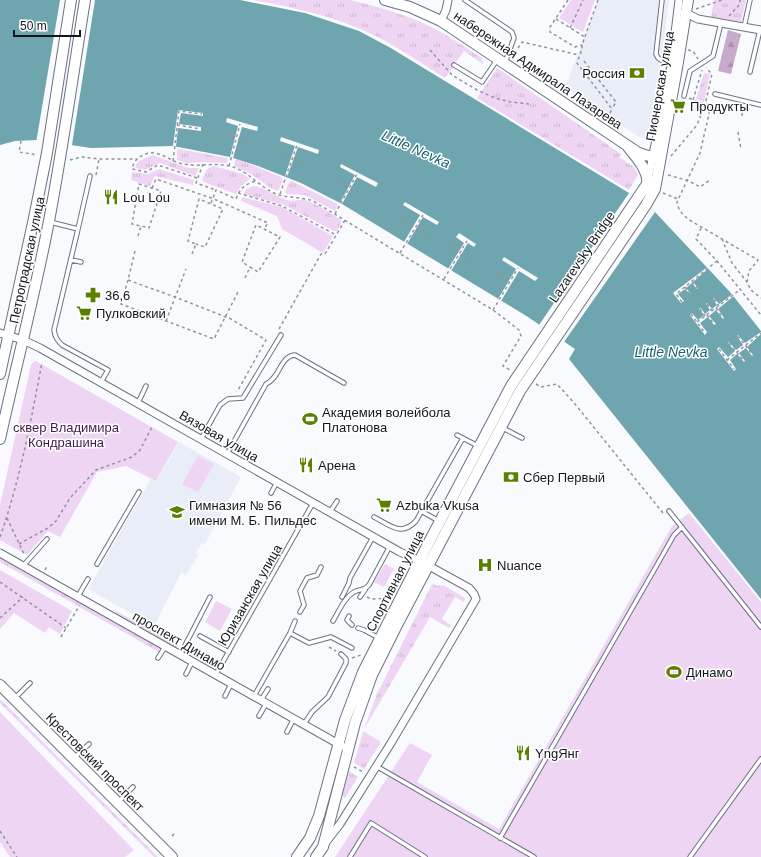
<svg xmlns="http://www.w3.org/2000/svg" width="761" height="857" font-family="Arial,sans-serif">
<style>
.built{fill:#e8edf7}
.grass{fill:url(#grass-tufts)}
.forest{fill:url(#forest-firs)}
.green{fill:#efd5f4}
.water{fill:#6ea5af}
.pier{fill:#f8fafe}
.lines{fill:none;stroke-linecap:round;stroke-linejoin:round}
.lane-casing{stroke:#6b7282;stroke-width:5.5}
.street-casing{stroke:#6b7282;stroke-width:9}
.secondary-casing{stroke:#6b7282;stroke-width:12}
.path{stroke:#929499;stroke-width:1.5;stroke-dasharray:3 3;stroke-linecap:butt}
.lane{stroke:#fff;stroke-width:3.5}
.street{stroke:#fff;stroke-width:7}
.secondary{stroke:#fff;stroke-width:10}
.labels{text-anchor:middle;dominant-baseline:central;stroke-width:3;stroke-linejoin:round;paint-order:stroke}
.street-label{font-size:13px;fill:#12151b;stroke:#fff}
.poi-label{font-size:13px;fill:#12151b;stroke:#fff;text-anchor:start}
.park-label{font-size:13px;fill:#411b48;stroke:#fff}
.water-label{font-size:14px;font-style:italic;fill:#18626e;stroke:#fff}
</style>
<defs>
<pattern id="grass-tufts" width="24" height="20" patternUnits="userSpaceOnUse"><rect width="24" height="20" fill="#efd5f4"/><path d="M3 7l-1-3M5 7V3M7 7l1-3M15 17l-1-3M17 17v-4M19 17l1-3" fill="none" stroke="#ccb6d1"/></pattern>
<pattern id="forest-firs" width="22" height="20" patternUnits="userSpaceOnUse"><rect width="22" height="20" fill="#c8aacd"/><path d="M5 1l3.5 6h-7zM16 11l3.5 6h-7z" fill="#ab91af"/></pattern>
</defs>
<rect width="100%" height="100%" fill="#f8fafe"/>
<path class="built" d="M598,0H669L658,86L648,134L645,138H641L565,88Z
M179,442L241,477L205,544L202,543L196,553L199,554L186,575L181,573L154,626L88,589L151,479L156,482Z"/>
<path class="grass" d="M253,0H350C379,7 409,15 435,29C451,37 466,48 482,58L483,64L464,51L445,78C417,61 390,41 360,29C326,14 289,7 253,0Z
M714,0H746L741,22L711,17Z
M497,68L621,154L619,157L634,167L638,175L629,190L477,98Z
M704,73L710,74L704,102L696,99Z
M179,149L227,158L228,160L227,163L204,162L186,163L177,160V150Z
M153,155L188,168H199L195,176L160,163L145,170L136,168L135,166L139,161Z
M238,159L281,177L283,180L278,191L271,188L248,172L234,166L235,160Z
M214,166L243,174L250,179L241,186L236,194L204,182L202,180C205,173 206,167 214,166Z
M159,169L194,180L193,185L155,176L150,186L131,180L132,172L148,174Z
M292,181L337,204L338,206L335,211L305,195L286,194L285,193L289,182Z
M253,186C261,186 277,197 287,200C293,202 299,199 305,200C318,204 330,213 341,220V223L337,231H334L284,205L244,194L246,189Z
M0,557L160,648L159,652L0,562Z
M432,584L438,586L443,585L465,598L464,602L455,597L442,619L451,625L449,628L430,617L363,731L381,742L364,769L354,763L363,732L377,694Z
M116,611L178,645L176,649L114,615Z
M0,699L158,857H154L0,703Z
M349,771L358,777L345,798L342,795Z"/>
<path class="forest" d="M728,30L741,34L731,74L718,71Z"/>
<path class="green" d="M571,0H595L583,32L559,18Z
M242,197L282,207L333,236L323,253L282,229L277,216L241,201Z
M34,361H36L178,442L156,481L126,466L97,472L60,537L48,531L27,555L0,540V505L31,365Z
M198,456L214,464L198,492L182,484Z
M689,513L761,602V857H335L410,743L432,755L417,782L499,829L672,526Z
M385,564L394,569L384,587L374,582Z
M0,570L72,611L60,634L49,627L45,633L14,613L0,629Z
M216,601L232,609L220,631L205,622Z
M0,712L134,850L125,857H10L0,842Z"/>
<path class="water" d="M0,0H240L305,13L359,31L389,47L629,193L655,212L730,292L761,331V599L569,359L575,349L528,317L342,204L301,183L258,166L230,157L173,146L91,148L37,140L15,141L0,145Z"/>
<path class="pier" d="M60,0H95L72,145L73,147L36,143Z
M178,110L203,113V116L181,113L179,124L201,127V131L178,128L176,146H173Z
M227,118L258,127L257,131L242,127L233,158L230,157L238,126L226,122Z
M281,137L319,150L318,154L298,147L287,177L285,176L295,146L280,141Z
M341,164L378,183L376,187L357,177L342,204L340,203L355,175L340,167Z
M629,193L655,212L564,342L539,325Z
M405,202L439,222L437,225L423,217L407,244L404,242L420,215L403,205Z
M459,233L476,244L474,247L468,243L451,271L448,269L464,243L456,237Z
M504,257L538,278L535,281L519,271L501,301L498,299L516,269L502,260Z
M709,266L710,267L693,282L698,288L697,289L692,283L686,288L691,294H690L685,289L678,294L684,301L681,303L673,293Z
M734,293L735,295L718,309L724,318L723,319L716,310L709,316L716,324L714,325L708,317L700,323L707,332L705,335L690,315L692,313L698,320L704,315L699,309L701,308L705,314L710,310L706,304L707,303L712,309L717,305L713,299L714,298L719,304Z
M761,332V334L747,347L753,355L752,356L746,348L739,353L745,361L744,362L737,354L730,360L736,369L734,371L717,349L719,347L728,357L735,351L728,343L729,342L736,350L743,345L737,336L738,335L745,343Z"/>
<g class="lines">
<g class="lane-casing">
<path id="lane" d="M465,0L512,32L514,38L505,63
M662,0L656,54L658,58L672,67
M744,27L750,0
M454,65L482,82L497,60
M750,72L760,30
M715,94L761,105
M684,96L690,71L713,56L721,23
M50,222L78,229L54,330C55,337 57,340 62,345L108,370L101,382
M78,229L90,176
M71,260L81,262
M138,403L146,386
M501,427L522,438
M457,435L478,446
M201,439L220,405L228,399L243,398L281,335
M227,454L266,384C280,378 280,356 295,355L344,383
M271,493L277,482
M421,511L439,521
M669,511L761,627
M330,512L337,501
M374,517C390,525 401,537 416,521L463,438
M97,564L139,492
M23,566L47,539
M78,596L88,579
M342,597L349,583L350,578L373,537
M360,597L365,590
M300,612L304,605L300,591L307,578L317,575L321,567
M349,616L347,620L352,625
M333,621C339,611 344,598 354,592C361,588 363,592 369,585L390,546
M358,628L364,630L379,638
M290,633L309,643L331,637L352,648
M200,636L229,652
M180,655L210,597
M158,658L165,647
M186,674L192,662
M216,674L313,503
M225,696L231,684
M254,696L290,633L295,621
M15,698L30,683
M261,700L268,689
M259,716L266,704
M304,724L312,712L328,697L346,663V659L341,654
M287,732L293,720
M74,758L89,744
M376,766L534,857
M118,802L133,787
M500,838L657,565L674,535L682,527
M350,857L371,823L425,857
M690,857L761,759"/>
</g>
<g class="street-casing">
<path id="street" d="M686,13L698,19L761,30
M441,21L446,10L448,0
M648,179L671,66L679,0
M0,333L23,340L40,348L400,552L420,561L469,588L474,594L476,599L391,743L340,824L326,842
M0,553L342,746"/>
</g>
<g class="secondary-casing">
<path id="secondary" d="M385,0L410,7L441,21L637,152C646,156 654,159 662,151
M0,374L34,218L47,153L71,0
M0,439C16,366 35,294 49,221C63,147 73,74 85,0
M0,685L172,857
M297,857L310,838L319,816L345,720L363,672L428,544L511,386L647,184C649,171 636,157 628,147
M316,857L323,847L355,723L372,675L397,625L520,391L646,205L655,189L677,68L688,0"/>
</g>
<path class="path" d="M568,0L550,27V32L575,47L582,45
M598,0L582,45V49L577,63L612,109L607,119
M696,9L722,0
M729,16L740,4V0
M556,19L585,37
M570,28L583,0
M518,48L522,42L579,55
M430,50L452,75L477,90L495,98L511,102L529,104
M688,50L693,51L698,59
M584,61L616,102L612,109
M689,98L705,105L708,104L725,108
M693,100L702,70
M711,105L700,153L677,202C678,211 684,216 691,221L758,260L749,271L747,283L752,291L761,298
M742,116L743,107
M177,125L200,129
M738,132L741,149
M220,134L235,138
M238,139L252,143
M21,141L19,152L37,155
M277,152L291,158
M671,156L697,125L705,105L712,74L706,68
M294,159L308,164
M70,160L82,157L99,159H137
M173,161L179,111L202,114
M203,164L196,183L216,190
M229,166L240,124
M96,175L99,159
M668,175L689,181L700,187L710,180
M197,178L158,165L146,172L132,169C133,162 139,156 146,154C158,149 171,162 183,164C203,168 218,160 238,169C253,176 263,190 279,195C290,198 302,197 313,201L493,310L519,330L521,336L503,366L510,370
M335,179L348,187
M152,188L156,179L214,199L268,223L264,229
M351,188L364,196
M238,193L282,206L336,235
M663,193L678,199
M280,194L297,145
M211,203L216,190L236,199C240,188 245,184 256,181
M335,214L357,174
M401,219L413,226
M417,228L430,236
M701,228L696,239L717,261L761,315
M138,236L141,226L132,224L139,184L161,191L149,228L141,226
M722,239L732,263L747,282
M450,240L461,247
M446,246L458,253
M135,251L128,280L175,297L231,319L266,340L237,392
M400,253L423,215
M192,254L196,244L188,241L199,199L223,209L205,247L196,244
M460,255L471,262
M495,273L509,281
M245,278L250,267L258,272L280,237L256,225L242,262L250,267
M444,279L467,241
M128,280L121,304L214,339L238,292
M692,282L697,288
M512,283L523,289
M685,287L690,294
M714,299L719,306
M682,302L676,294L717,261
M707,304L712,311
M716,308L723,318
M700,309L705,316
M493,310L518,268
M691,314L705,333
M707,315L714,324
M166,321L186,269
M697,322L741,289
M279,329L321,254H325L345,220
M738,336L752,354
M729,343L744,361
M719,349L734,369
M727,360L761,333
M536,384L541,387L557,384L575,404L663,513
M7,518L24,554
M0,537C20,480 31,421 42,362
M19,544L48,528L56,521L70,498L96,470L132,457L140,450L153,425
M45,570L47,566
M0,582L66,628
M367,597L371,599L391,598
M0,618L23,597
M61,637L78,608
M329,647L336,651
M352,658L361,655
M354,767L363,772
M0,831L17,857
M172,836L175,833"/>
<use href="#lane" class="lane"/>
<use href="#street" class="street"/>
<use href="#secondary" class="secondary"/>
</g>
<defs>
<g id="bank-bare" transform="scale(1.2)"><path d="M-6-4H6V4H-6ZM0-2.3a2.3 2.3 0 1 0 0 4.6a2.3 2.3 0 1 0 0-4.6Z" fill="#598000" stroke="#fff" stroke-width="2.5" paint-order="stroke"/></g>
<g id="supermarket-bare" transform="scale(1.2)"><path d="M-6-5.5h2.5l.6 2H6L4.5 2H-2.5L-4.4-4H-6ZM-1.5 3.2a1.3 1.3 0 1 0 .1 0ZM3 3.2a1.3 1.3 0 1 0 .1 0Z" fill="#598000" stroke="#fff" stroke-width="2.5" paint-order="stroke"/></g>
<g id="restaurant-bare" transform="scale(1.2)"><path d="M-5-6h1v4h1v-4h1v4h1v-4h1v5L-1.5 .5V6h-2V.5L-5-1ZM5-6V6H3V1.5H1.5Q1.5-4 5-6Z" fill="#598000" stroke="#fff" stroke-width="2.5" paint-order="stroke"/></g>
<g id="pharmacy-bare" transform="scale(1.2)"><path d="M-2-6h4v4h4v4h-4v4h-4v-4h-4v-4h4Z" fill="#598000" stroke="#fff" stroke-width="2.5" paint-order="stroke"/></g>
<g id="stadium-bare" transform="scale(1.2)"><path d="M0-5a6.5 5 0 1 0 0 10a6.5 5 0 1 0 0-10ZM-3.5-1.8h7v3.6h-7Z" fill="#598000" stroke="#fff" stroke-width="2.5" paint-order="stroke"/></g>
<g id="school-bare" transform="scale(1.2)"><path d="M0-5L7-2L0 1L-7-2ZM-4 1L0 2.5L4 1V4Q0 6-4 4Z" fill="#598000" stroke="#fff" stroke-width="2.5" paint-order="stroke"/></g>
<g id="hospital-bare" transform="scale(1.2)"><path d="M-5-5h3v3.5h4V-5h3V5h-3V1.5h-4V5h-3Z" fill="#598000" stroke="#fff" stroke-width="2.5" paint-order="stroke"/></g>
</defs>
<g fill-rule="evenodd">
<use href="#bank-bare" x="637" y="73"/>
<use href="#supermarket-bare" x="678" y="106"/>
<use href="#restaurant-bare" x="111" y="197"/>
<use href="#pharmacy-bare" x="93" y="295"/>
<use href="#supermarket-bare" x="84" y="313"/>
<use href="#stadium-bare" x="310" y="419"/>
<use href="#restaurant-bare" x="306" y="465"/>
<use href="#bank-bare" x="511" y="477"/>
<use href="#supermarket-bare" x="384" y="505"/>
<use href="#school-bare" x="177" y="512"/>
<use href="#hospital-bare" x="485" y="565"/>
<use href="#stadium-bare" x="674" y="672"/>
<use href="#restaurant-bare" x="523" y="753"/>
</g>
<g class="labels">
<g class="street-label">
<text transform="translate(538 70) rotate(34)">набережная Адмирала Лазарева</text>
<text transform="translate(660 86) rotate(-80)">Пионерская улица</text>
<text transform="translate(582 257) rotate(-56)">Lazarevsky Bridge</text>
<text transform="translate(27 260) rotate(-78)">Петроградская улица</text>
<text transform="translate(219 436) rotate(30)">Вязовая улица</text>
<text transform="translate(395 581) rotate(-63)">Спортивная улица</text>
<text transform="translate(250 595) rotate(-60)">Юризанская улица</text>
<text transform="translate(179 641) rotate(30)">проспект Динамо</text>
<text transform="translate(95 762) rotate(45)">Крестовский проспект</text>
</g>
<g class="poi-label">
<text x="625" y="73" text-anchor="end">Россия</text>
<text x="690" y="106">Продукты</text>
<text x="123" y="197">Lou Lou</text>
<text x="105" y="295">36,6</text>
<text x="96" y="313">Пулковский</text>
<text x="322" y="412">Академия волейбола<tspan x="322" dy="15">Платонова</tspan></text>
<text x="318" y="465">Арена</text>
<text x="523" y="477">Сбер Первый</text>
<text x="189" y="505">Гимназия № 56<tspan x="189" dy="15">имени М. Б. Пильдес</tspan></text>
<text x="396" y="505">Azbuka Vkusa</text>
<text x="497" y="565">Nuance</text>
<text x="686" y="672">Динамо</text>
<text x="535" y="753">YngЯнг</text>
</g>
<g class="park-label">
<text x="66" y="427">сквер Владимира<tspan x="66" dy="15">Кондрашина</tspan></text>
</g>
<g class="water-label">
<text transform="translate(416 149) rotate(24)">Little Nevka</text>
<text x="671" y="352">Little Nevka</text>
</g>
</g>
<path d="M14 30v6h66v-6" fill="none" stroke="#12151b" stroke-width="2"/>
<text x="20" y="30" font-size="12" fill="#12151b" stroke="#ffffff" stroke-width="3" paint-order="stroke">50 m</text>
</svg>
